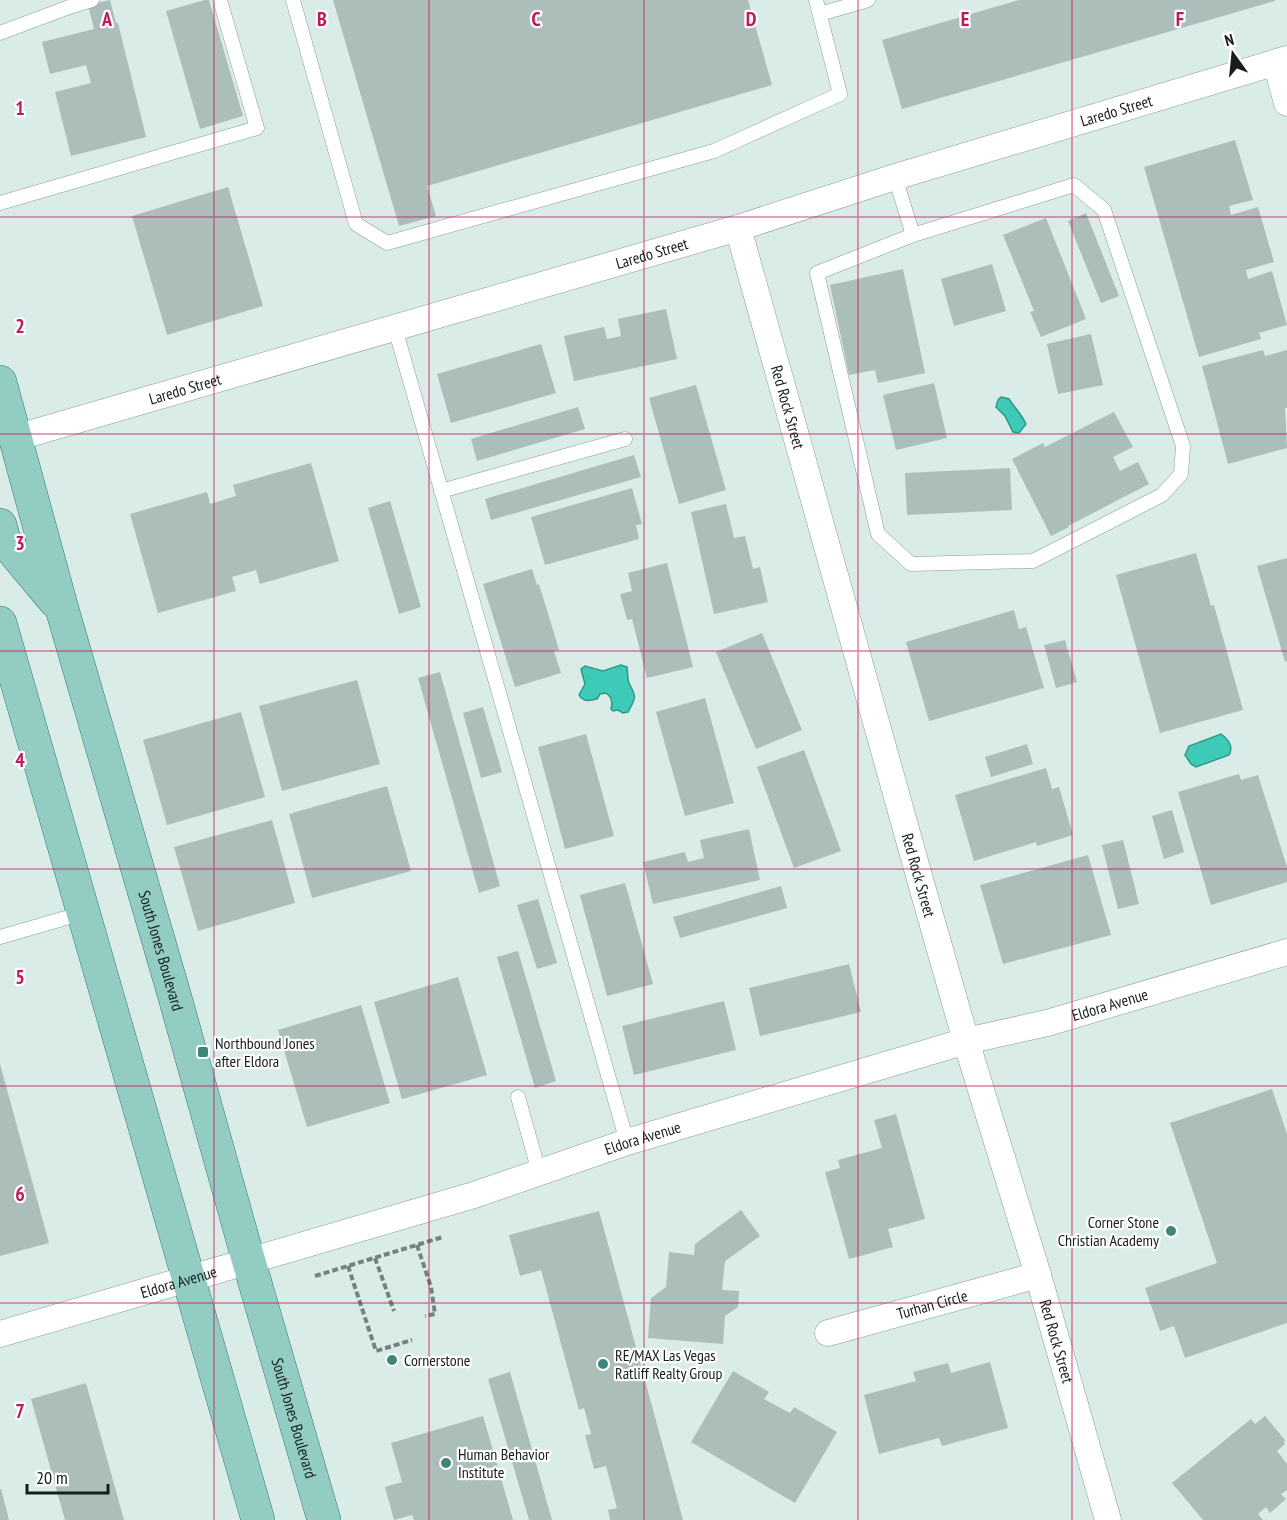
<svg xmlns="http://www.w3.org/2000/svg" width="1287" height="1520" font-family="'PT Sans Narrow',sans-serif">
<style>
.water{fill:#3dcbb8;stroke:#319789;stroke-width:1.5}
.building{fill:#abbeba}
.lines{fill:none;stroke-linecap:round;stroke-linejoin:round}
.lane-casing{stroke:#899b97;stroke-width:15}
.street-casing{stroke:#899b97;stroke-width:27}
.primary-casing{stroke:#37796f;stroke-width:34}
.path{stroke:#768280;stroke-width:4;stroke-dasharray:6 3;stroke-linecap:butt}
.lane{stroke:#fff;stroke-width:14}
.street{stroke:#fff;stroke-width:26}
.primary{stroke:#92ccc3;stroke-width:33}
.grid{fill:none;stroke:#c2185b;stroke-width:1.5;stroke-opacity:0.55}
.poi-dot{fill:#40857a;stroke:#fff;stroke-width:2}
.labels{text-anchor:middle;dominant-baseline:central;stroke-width:4.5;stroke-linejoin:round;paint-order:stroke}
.street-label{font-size:16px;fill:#161d1c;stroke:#fff}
.poi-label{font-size:16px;fill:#161d1c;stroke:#fff;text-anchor:start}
.grid-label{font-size:20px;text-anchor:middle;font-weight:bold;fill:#c2185b;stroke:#fff;stroke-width:4.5;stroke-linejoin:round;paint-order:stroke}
</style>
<rect width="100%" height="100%" fill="#d9ece8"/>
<path class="water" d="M1001,397L1009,399C1014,407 1022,415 1026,424L1019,433L1013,432L1005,416L996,407L998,400Z
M621,665L627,667C628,672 627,678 629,683C637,698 636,697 628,712L623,713L618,710L613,711L611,709C613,702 612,697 606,693L600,694L597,699C589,701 583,702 579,695L585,684L581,669L585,666L603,671Z
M1221,734C1228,739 1234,746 1229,755L1196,767L1191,764L1185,755L1189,746Z"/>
<path class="building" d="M110,0L116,23H118L146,137L71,156L55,92L91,83L86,65L50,74L42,42L94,29L88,5Z
M205,0H209L243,116L200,129L166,11Z
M333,0H748L772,85L427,186L436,216L399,226Z
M1019,0H1275V1L902,109L882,40Z
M1235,140L1253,200L1229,206L1231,215L1258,207L1274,262L1246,270L1248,279L1272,271L1287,325L1259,333L1261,339L1199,357L1144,167Z
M228,187L263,306L167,335L132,216Z
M1086,213L1119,296L1101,303L1068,221Z
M1046,218L1086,319L1041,337L1030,312L1034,311L1003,235Z
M992,264L1006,311L954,326L941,279Z
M903,269L925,373L878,383L875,370L849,375L830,285Z
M666,309L677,359L574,381L564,336L604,327L607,339L621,336L618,319Z
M1091,334L1103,385L1058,394L1047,344Z
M541,344L556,393L451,423L437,374Z
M1263,350L1265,356L1287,350V408H1285L1287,448L1228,464L1202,366Z
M934,383L947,438L896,450L883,395Z
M696,385L726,490L679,504L649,398Z
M578,407L585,429L477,461L471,439Z
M1114,412L1133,447L1113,457L1120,471L1138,462L1149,484L1068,526L1069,527L1051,536L1012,459L1043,443L1045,447Z
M634,455L641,477L491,520L485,499Z
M311,463L339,561L260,584L256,570L232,577L236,591L158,613L130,514L207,492L210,504L236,496L233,485Z
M1010,468L1012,510L907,515L905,473Z
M632,488L642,524L636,525L639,539L545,565L531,517Z
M390,501L421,607L399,614L368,508Z
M726,504L734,538L745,536L753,569L760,567L768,602L714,614L691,512Z
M1196,553L1211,606L1214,605L1243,710L1160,733L1116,575Z
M1287,558V661L1285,662L1257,566Z
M667,563L693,667L647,678L632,619L627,620L620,594L632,591L628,573Z
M532,569L537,585L539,584L559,650L554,651L561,673L515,687L483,584Z
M1014,610L1019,629L1026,627L1044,688L929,721L906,642Z
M762,633L802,730L756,749L716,652Z
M1065,640L1077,682L1056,688L1044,645Z
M440,672L500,886L479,893L418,678Z
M357,680L380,764L282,791L259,706Z
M705,698L734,803L685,816L656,712Z
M483,707L502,772L481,778L463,713Z
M241,712L265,797L167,825L143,740Z
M586,734L614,836L565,849L538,747Z
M1027,744L1033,764L991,777L985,757Z
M804,750L841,851L794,868L757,767Z
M1046,768L1052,789L1059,787L1073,835L1037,846L1036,842L974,861L955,795Z
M1239,774L1241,780L1258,775L1287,867V882L1211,905L1178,792Z
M387,786L411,871L312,898L289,814Z
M1172,810L1184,852L1164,859L1152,816Z
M272,820L295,903L198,931L174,847Z
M749,829L760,880L653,904L643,862L685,852L688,862L704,858L700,840Z
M1123,840L1139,904L1118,909L1102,845Z
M1088,855L1111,935L1003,964L980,885Z
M625,883L653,984L607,996L580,895Z
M781,886L787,908L680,938L673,917Z
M538,899L557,963L537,969L517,905Z
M518,951L556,1081L535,1088L497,957Z
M849,964L861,1012L760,1036L749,988Z
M458,977L487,1075L402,1099L374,1002Z
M724,1001L736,1050L634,1075L622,1026Z
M361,1005L390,1103L307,1127L278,1030Z
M0,1064L49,1243L0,1256Z
M1272,1089L1287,1134V1323L1185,1358L1174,1326L1160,1331L1145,1288L1217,1263L1170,1123Z
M896,1114L925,1219L888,1229L893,1247L849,1259L825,1172L840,1168L838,1160L882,1148L874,1120Z
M741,1210L760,1236L725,1261L722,1290L739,1291L738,1307L725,1316L723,1344L648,1338L651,1298L666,1287L669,1252L694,1255L695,1244Z
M599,1211L683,1520H610L608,1510L617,1508L606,1466L594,1469L585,1435L591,1434L584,1408L579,1410L541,1270L520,1276L509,1235Z
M990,1362L1008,1428L942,1446L939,1438L879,1454L864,1395L916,1381L913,1372L948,1363L951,1373Z
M733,1371L769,1392L764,1399L790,1413L794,1407L837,1432L795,1503L691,1442Z
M510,1372L552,1520H529L488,1379Z
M86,1383L124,1520H65L31,1399Z
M483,1416L513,1520H414L412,1515L394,1520L385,1487L402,1482L391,1443Z
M1265,1416L1285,1440L1284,1442L1285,1444L1277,1451L1287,1464V1490L1281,1494L1286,1499L1270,1513L1266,1507L1258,1514L1263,1520H1203L1172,1483L1251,1419L1255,1424Z
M0,1489H1L9,1520H0Z"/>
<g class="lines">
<g class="lane-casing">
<path id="lane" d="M293,0L356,224L387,243L714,151L840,94L816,0
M820,14L868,0
M0,33L72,6L92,0
M895,177L913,235L817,273L878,534L911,564L1033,561L1162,495L1181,474L1183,446L1104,210L1074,185L913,235
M0,203L257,128L220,0
M395,328L627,1142
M441,491L625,439
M0,937L83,913
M518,1097L539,1172"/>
</g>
<g class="street-casing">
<g id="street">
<path d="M1276,63L1287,103"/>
<path id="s1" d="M738,228L923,890L966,1041L1038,1275L1108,1520"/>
<path id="s2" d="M15,438L738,228L895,177L1287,59"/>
<path id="s3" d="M828,1333L1038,1275"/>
<path id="s4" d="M0,1334L474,1195L627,1142L966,1041L1047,1023L1287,952"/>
</g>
</g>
<g class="primary-casing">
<g id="primary">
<path id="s5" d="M0,382L62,609L174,994L249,1262L324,1520"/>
<path d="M0,525L4,540L55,601"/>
<path d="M0,623L258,1520"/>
</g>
</g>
<path class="path" d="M417,1245L431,1287L435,1314L425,1316
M375,1258L394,1311
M348,1266L376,1351L412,1340
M315,1276L443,1237"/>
<use href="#lane" class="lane"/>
<use href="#street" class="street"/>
<use href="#primary" class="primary"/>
</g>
<path class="grid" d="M214,0V1520M429,0V1520M644,0V1520M858,0V1520M1072,0V1520M0,217H1287M0,434H1287M0,651H1287M0,869H1287M0,1086H1287M0,1303H1287"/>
<g class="poi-dot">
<rect x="197" y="1046" width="12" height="12" rx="3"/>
<circle cx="1171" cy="1231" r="6"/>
<circle cx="392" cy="1360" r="6"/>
<circle cx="603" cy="1364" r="6"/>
<circle cx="446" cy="1463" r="6"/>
</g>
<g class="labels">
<g class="street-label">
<text stroke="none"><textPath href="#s2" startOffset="1149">Laredo Street</textPath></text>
<text stroke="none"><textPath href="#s2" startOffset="663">Laredo Street</textPath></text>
<text stroke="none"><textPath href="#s2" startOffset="177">Laredo Street</textPath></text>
<text stroke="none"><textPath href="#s1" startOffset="186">Red Rock Street</textPath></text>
<text stroke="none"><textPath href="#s1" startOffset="672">Red Rock Street</textPath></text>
<text stroke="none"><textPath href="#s5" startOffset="591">South Jones Boulevard</textPath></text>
<text stroke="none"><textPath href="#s4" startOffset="1158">Eldora Avenue</textPath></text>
<text stroke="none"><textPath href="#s4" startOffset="672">Eldora Avenue</textPath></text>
<text stroke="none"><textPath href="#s4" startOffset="186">Eldora Avenue</textPath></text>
<text stroke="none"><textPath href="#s3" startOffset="108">Turhan Circle</textPath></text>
<text stroke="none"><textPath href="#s1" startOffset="1158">Red Rock Street</textPath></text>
<text stroke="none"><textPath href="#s5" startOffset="1077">South Jones Boulevard</textPath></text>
</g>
<g class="poi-label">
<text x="215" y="1043">Northbound Jones<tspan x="215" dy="18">after Eldora</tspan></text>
<text x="1159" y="1222" text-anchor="end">Corner Stone<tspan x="1159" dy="18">Christian Academy</tspan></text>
<text x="615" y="1355">RE/MAX Las Vegas<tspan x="615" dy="18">Ratliff Realty Group</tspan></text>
<text x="404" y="1360">Cornerstone</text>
<text x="458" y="1454">Human Behavior<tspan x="458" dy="18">Institute</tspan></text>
</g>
</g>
<g class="grid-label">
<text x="107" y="26">A</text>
<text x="322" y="26">B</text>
<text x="536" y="26">C</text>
<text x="751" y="26">D</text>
<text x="965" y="26">E</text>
<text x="1180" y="26">F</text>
<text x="20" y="115">1</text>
<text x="20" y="333">2</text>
<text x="20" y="550">3</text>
<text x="20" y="767">4</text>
<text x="20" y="984">5</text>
<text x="20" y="1201">6</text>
<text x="20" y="1418">7</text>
</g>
<g transform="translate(1233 54) rotate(345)" stroke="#ffffff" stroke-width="4.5" paint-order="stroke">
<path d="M0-4.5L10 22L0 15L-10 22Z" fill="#161d1c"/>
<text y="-9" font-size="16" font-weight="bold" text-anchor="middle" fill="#161d1c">N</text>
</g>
<path d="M27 1484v9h81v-9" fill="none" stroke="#161d1c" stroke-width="3"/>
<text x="36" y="1484" font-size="18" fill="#161d1c" stroke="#ffffff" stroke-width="4.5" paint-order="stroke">20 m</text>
</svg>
